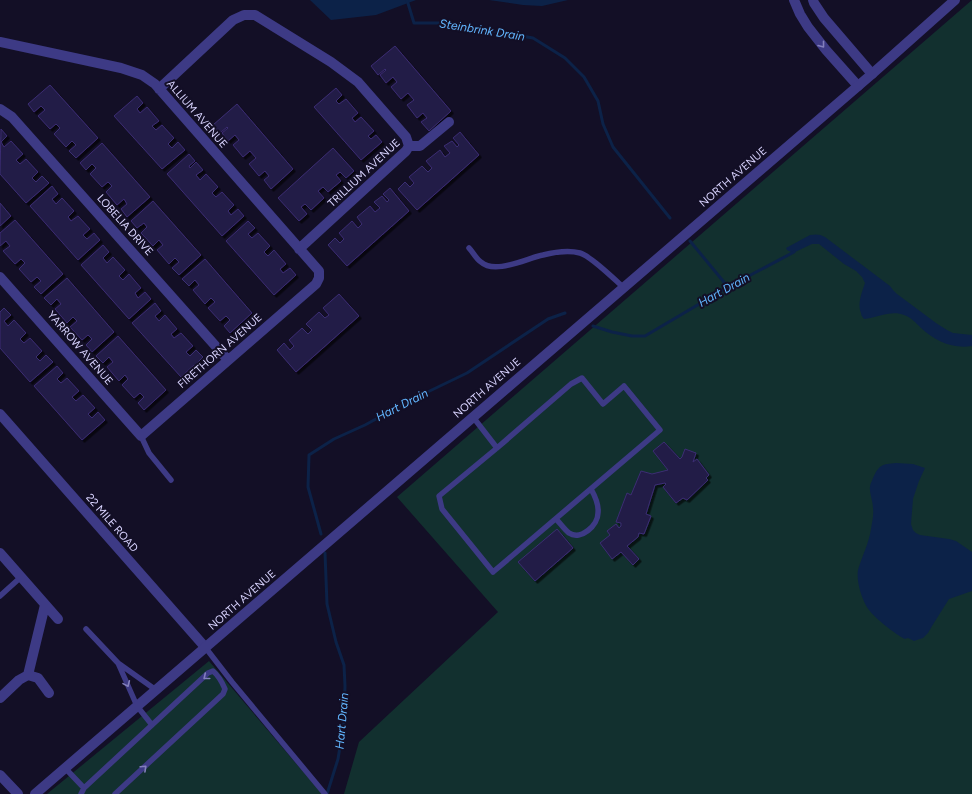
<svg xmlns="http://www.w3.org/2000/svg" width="972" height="794" font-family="Figtree,sans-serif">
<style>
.green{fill:#12302f}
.water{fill:#0c2248}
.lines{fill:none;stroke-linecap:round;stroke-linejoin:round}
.stream{stroke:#0c2248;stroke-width:3}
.building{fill:#241b47;stroke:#3b2d73;filter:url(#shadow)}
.service{stroke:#3d3a85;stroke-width:5.5}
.minor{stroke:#3d3a85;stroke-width:10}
.tertiary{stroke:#3d3a85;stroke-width:10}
.oneway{stroke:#837fbc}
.labels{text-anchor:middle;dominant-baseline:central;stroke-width:4;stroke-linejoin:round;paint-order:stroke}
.street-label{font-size:11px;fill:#d9d4ff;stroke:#130f26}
.water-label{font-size:12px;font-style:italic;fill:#62b6ff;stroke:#130f26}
</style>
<defs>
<filter id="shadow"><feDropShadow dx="2.5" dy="2.5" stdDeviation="0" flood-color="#0009"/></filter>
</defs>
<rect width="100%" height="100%" fill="#130f26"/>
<path class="green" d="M972,0V794H344L359,742L498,612L397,497Z
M209,661L322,794H47Z"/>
<path class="water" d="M310,0H416L376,15L331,20Z
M489,0H568L542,6L523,5Z
M810,235C816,234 820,234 825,237L890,286L893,290L897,294L936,323L947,330L953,333L972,335V346C952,349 935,341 921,328C916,323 911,317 904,315C891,310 877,318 864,319C863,317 861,316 861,313C857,304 862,292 865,283L862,277L856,271L844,264L819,244H812L793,253L787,250L786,248Z
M896,463L913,464L925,468L919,481L913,499L911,524L913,530L916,533L920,535L949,539L956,541L972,552V591L949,599L932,626L928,633L923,638L914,641L908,638L905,639C895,634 876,619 869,610C862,601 856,581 858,570C862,556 869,543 871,529C872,522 874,515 873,508C873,502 869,491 870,487C870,484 872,481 873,478C879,465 882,464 896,463Z"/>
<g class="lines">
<path class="stream" d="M407,0L414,23H447L533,38L565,58L584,77L598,101L603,124L613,147L670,218
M690,241L728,287
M593,326L612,332L632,336H645L728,287L794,252
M321,534L308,487L309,455L334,439L365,425L411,400L467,373L548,319L565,313
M325,553L327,604L336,642L344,665L345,686L344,722L338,759L327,794"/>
</g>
<path class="building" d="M395,46L451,111L429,131L421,122L427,118L423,113L417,118L407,105L414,100L408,93L401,99L391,87L397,82L393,77L386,83L380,75L386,70L385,69L378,75L371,66Z
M50,85L98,138L76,158L69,151L76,145L72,141L66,147L54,134L60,128L56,124L50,129L38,116L45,110L41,106L34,112L28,104Z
M336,88L342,95L336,101L339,104L346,99L358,113L352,118L355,122L361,117L374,131L368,136L371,139L376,135L382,142L361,160L314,107Z
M137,96L143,103L137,109L140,113L147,107L159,121L152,126L156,130L162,125L174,138L168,144L172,148L178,142L185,150L162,169L114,116Z
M237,104L293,169L271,189L264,180L269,176L265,171L259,176L249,164L256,158L250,151L243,157L233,145L239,140L235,135L228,141L222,133L228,128L227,127L220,133L213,125Z
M1,129L7,136L1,142L4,147L11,141L23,154L16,160L20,164L26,159L38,172L32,178L36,182L42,176L49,183L26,203L0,174Z
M460,132L479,155L417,210L398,189L405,182L410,187L414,183L409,177L422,166L428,172L432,168L426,161L440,150L445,157L450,153L444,146L452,141L457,147L459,145L453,138Z
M102,143L150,197L127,217L121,209L127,204L124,199L117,205L106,192L112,186L108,182L102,187L90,174L96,168L92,164L86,170L80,163Z
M333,148L354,171L346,178L340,172L336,175L341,181L328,192L323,187L318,191L324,198L311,210L305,204L301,207L307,214L299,221L278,198Z
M189,154L195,161L189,166L190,168L196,162L203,170L196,175L200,180L206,174L218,187L212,193L216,197L222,192L234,205L228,211L231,215L238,209L244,216L222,236L167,174Z
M52,186L58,194L52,199L56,204L62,198L74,211L68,217L71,221L78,216L90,229L83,235L87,239L94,233L100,240L78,260L30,206Z
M390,188L409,211L347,266L328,245L335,238L340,243L344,239L339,233L352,221L358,228L362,224L357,217L370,206L375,212L380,208L374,202L382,196L387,202L389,200L383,194Z
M153,201L201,255L179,275L172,268L179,262L175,258L169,264L157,250L163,245L159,240L153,246L141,233L147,227L144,223L137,228L131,221Z
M0,203L11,216L0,226Z
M15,220L63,274L41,294L34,287L41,281L37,277L31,282L19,269L25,263L21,259L15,264L3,251L10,246L6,241L0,246V233Z
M248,221L255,228L248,234L252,238L258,233L270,246L264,252L268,256L274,250L286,264L280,269L283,273L290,268L296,275L274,295L226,241Z
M103,245L109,252L103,258L107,263L113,257L125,270L119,276L123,280L129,274L141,288L135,293L138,298L145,292L151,299L129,319L81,265Z
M205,259L252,313L230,333L224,326L230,320L226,316L220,321L208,308L215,302L211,298L205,304L193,290L199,285L195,280L189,286L182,279Z
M67,278L114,332L92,352L86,345L92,339L88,335L82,340L70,327L77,321L73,317L67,323L55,309L61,304L57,299L51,305L44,298Z
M339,294L359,316L296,372L277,350L284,343L290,350L294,346L289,340L302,328L308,334L312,330L306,324L319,312L325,318L329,315L323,308Z
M155,303L161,311L155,316L159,321L165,315L177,329L171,334L174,338L181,333L193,346L186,352L190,356L196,350L203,357L197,363L199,365L196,367L194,365L181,377L132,323Z
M4,308L11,315L4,321L8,326L14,320L26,333L20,339L24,343L30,338L42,351L36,357L40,361L46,355L53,362L30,382L0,348V312Z
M118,336L166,390L144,410L138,403L144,397L140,393L134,398L122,385L128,379L125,375L119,381L107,367L113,362L109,357L103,363L96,356Z
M57,366L63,373L57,379L61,383L67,378L79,391L72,397L76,401L83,395L95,408L88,414L92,418L98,412L105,420L82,440L34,386Z
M664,442L680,459L682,457L685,449L696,453L693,462L697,459L709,475L706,478L708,480L687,500L683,498L676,503L663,487L666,484L665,483L655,485L646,514L651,516L644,534L639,533L638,537L627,546L639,559L633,565L621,552L612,559L600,543L610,535L607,531L616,524L619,528L621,526V523L616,522L627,493L631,495L641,471L652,474L668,470L653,451Z
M557,529L573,548L535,581L518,562Z"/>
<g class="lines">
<path class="service" d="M469,248C473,252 476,259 481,262C495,275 527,258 543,255C555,252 568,250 580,253C591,256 614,279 623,287
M473,417L497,448L439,496L442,509L493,572L660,430L624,386L603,404L582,378L571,384L497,448
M141,436L149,453L171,480
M556,519C560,523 564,529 569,533C581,541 598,525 598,513C599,504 595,496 591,489
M0,596L21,577
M86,629L118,663L156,690
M205,647L232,682L325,794
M118,663L137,706L152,725
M65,768L84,788
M81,794L84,788L208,673L213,671C219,676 222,682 225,689L223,694L115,794"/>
<path class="minor" d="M794,0L800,14L808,27L826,50L858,86
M813,0L814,3L824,18L872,74
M0,42L121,68L142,75L155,84L319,271V278L316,284L141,436L0,277
M159,89L233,20L244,15H255L331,62L358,82L406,137L409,146
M0,109L12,117L228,360
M299,249L406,151L409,146H420L449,122
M0,414L205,647
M0,553L58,619
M28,675L45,605
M0,698L19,680L28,675L38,678L49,693
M0,775L18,794"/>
<path class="tertiary" d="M35,794L872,74L955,0"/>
</g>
<defs><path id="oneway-chevron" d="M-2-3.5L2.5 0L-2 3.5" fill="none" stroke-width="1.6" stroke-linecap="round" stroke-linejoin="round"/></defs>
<g class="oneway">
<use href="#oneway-chevron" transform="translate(822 45) rotate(52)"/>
<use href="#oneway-chevron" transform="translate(206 677) rotate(141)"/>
<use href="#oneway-chevron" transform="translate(127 684) rotate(66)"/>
<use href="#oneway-chevron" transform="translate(144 768) rotate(-43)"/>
</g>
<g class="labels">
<g class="street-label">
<text transform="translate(197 114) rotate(49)">ALLIUM AVENUE</text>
<text transform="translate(364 173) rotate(-43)">TRILLIUM AVENUE</text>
<text transform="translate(733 177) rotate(-41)">NORTH AVENUE</text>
<text transform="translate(125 225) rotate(48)">LOBELIA DRIVE</text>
<text transform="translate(80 348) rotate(49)">YARROW AVENUE</text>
<text transform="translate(220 351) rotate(-41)">FIRETHORN AVENUE</text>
<text transform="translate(487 388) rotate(-41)">NORTH AVENUE</text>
<text transform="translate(112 523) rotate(49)">22 MILE ROAD</text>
<text transform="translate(242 600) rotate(-41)">NORTH AVENUE</text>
</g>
<g class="water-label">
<text transform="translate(482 30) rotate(9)">Steinbrink Drain</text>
<text transform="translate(724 290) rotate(-29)">Hart Drain</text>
<text transform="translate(402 405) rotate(-27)">Hart Drain</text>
<text transform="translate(342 721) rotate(-85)">Hart Drain</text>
</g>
</g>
</svg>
